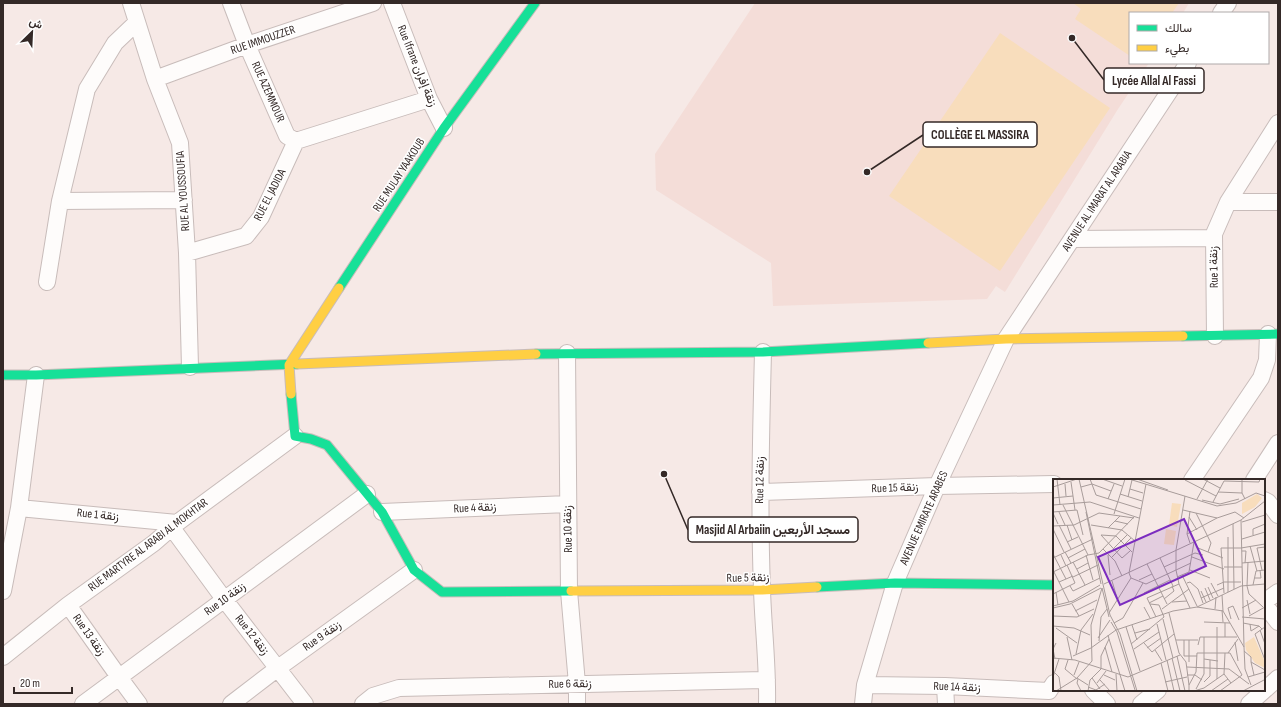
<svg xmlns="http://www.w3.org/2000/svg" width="1281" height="707" font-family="'Sofia Sans Condensed',Vazirmatn,sans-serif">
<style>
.built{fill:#f4ddd8}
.grass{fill:#f8ddbc}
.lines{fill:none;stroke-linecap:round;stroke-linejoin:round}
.street-casing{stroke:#c8bcba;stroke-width:18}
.fast-casing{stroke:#c8bcba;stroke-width:11}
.slow-casing{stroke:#c8bcba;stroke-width:11}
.street{stroke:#fefcfb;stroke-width:16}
.fast{stroke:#16e098;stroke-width:9}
.slow{stroke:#ffcf43;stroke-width:9}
.labels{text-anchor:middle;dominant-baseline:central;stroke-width:3;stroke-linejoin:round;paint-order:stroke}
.street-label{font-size:12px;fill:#342927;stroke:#fff}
.inset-road{fill:none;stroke:#a89c9a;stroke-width:1}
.view{fill:#7b2cbf;fill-opacity:0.15;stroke:#7b2cbf;stroke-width:2}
.inset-edge{fill:none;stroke:#342927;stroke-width:2}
.leader{fill:none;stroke:#342927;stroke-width:1.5}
.callout-dot{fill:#342927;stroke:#fff;stroke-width:1.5}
.callout{fill:#fff;stroke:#342927;stroke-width:1.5}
.callout-label{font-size:13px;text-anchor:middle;font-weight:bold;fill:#342927}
</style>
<rect width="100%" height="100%" fill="#f6e9e6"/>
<path class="built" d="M755,3H1189L1183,13H1130V63H1149L1118,109L1005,292L996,286L987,299L773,306L771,263L656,190L655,154Z"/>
<path class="grass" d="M1073,3H1179L1172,13H1130V56L1075,19L1081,9Z
M1000,33L1110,108L1000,271L889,196Z"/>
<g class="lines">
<g class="street-casing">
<path id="street" d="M131,3L155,79L180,143L187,253L190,367
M231,3L247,45L287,136L296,141L429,99
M392,3L429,99L444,128
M1221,13L1228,3
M155,79L247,45L373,3
M60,201L184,200
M1228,202H1278
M1072,239L1214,238
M187,253L246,236L261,217L296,141
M47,282L60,201L87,89L115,43L137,22
M1215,336L1214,234L1228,202L1278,123
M763,352C761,431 759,510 762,589C763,627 768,665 767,704
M567,353L569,591L577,684V704
M1192,480L1261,378L1267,360L1268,334
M1254,480L1278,443
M760,492L937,486L1054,484
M1264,500L1268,502L1278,515
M19,508L177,523
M382,512L568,504
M172,528L224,599L305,704
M3,591L19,508L36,375
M1264,602L1278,592
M1264,604L1278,622
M68,605L119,677L139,704
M3,657L68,605L154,543L177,523L295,436
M865,685L945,686L1049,691L1054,683
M945,686L946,704
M1093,690L1107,704
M83,704L367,494
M231,704L278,668L414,570
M363,704L373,696L399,688L767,680
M863,704L865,685L895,583L937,486L1006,339L1188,63
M1141,704L1158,690
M1249,704L1278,678"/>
</g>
<g class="fast-casing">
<path id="fast" d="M339,288L444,128L535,3
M1183,336L1278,334
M536,354L763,352L928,343
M3,375H36L297,364
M291,394L295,436L311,439L327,445L382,512L414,570L442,592L571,591
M817,587L895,583L1054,585"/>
</g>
<g class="slow-casing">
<path id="slow" d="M928,343L1006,339L1183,336
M297,364L536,354
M291,394L289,365L339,288
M571,591L762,590L817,587"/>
</g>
<use href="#street" class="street"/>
<use href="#fast" class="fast"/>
<use href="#slow" class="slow"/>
</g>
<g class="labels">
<g class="street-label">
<text transform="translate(263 40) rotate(-19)">RUE IMMOUZZER</text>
<text transform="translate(417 66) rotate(68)">Rue Ifrane زنقة إفران</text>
<text transform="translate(268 92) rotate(66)">RUE AZEMMOUR</text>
<text transform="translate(399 175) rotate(-57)">RUE MULAY YAAKOUB</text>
<text transform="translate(183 191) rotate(-94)">RUE AL YOUSSOUFIA</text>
<text transform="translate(270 195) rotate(-63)">RUE EL JADIDA</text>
<text transform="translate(1097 201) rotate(-57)">AVENUE AL IMARAT AL ARABIA</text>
<text transform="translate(1214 267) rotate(-91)">Rue 1 زنقة</text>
<text transform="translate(760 480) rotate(-89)">Rue 12 زنقة</text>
<text transform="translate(895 488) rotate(-2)">Rue 15 زنقة</text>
<text transform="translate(475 508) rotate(-3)">Rue 4 زنقة</text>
<text transform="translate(98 515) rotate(6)">Rue 1 زنقة</text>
<text transform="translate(924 518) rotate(-66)">AVENUE EMIRATE ARABES</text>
<text transform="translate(568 529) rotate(-91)">Rue 10 زنقة</text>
<text transform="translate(148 545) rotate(-37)">RUE MARTYRE AL ARABI AL MOKHTAR</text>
<text transform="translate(748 578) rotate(-1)">Rue 5 زنقة</text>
<text transform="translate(225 599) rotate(-36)">Rue 10 زنقة</text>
<text transform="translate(89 635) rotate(55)">Rue 13 زنقة</text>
<text transform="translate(252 635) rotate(52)">Rue 12 زنقة</text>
<text transform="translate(322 636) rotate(-35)">Rue 9 زنقة</text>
<text transform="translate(570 684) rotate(-1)">Rue 6 زنقة</text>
<text transform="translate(957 687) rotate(2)">Rue 14 زنقة</text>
</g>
</g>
<g transform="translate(1053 479)">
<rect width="212" height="212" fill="#f6e9e6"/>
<path d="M119,24L128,25L124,48L116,46ZM113,50L123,52L121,66L111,65Z" fill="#f8ddbc"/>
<path d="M204,15L209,19L202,28L189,35V24ZM201,158L212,183V189L202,184L193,171L192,164Z" fill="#f8ddbc"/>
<path class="inset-road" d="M4,0L7,26M26,0L57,136L67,155L84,212M37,0L43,16L88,30M49,0L69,7M76,0L164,27L183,24L203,14L212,17M84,0L115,11M150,0L167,9M189,0V14L192,20M132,1L163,17M171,2L206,3L207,0M18,3L22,31M12,5L13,17M93,5L76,94L78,99L93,105L138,84M0,8L24,0M28,8L39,5L58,12M77,10L90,14M165,13L189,14M67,15L89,22M132,17L123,71V91L126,105L137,129M75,18L79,1M0,19L20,17M55,20L61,5M144,20L155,0M149,21L167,25L186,20M160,23L171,2M0,26L37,23L86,39M10,26L35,76M130,31L164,39L182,33L191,39M0,33L24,31L30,56M6,33L12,46M33,33L48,105M0,34L5,45M143,34L158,64L155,73M61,35L72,0M136,38L144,51M188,41L191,168L192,190L198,206M62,42L75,45M189,43L212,36M180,45L181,110M6,46L18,70M14,46L19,61M38,46L69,51L82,62M0,47L21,46L46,34L81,39M55,49L67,37M0,50L11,73M134,55L164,39M200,56V50L212,45M189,60L212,53M14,63L25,58M137,64L134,55L137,32M197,67L204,92M145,69L170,79M50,70L62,82L69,97M60,70L74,56M77,72L69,79L48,56L63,57L79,73M189,72H193L192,84M12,73L18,84M0,75L13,100M8,76L13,87M33,76L40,101M55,76L57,96M139,78L171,90M0,79L40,60M15,79L32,70M58,79L78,59M107,79L120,107M20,83L32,106M189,84L212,82M94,85L114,125M111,88L142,74L150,76M171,88H189M24,90L35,84M0,91L16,123M137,91L157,99M209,91L204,69L212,68M0,93L35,76L46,74L81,38M129,96L144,127M20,98L45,86M124,98L136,93L141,63M202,99H208L207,91M86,101L99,95M59,102L65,122M6,103L20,97M134,104L137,103L145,110L150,124M158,104L165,117M51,105L188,41L212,22M164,106L171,103H188M200,106L203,92L212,91M17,107L20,112L47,99M194,107L196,115L210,128M194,107L195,83M155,108L160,119M49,109L56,138M152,109L157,121M148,112L153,123M3,113L5,126M175,113V58M91,114L117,101M171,114L168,69H188L212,65M0,115L22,104L14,86M169,116L170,132M148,119L171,109M111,120L121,112L119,107M194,121L197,135M119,123L134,122M96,124L110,117M19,125L26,137M0,127L20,122L47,106M91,128L97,139M144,128L188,107L212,105M0,129L17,125L48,109M189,129L203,121M109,130L136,110M162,130L163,118M169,131L170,143M22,132L44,121M56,134L78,99M116,134L126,174L133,183L136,206M0,137L24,138L41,130M196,137L212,128M103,138L94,119L126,105M189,138L212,140M110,140L120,179M178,140L175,129L180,127L186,141M58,143L64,153L82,211M151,143L177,144M61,144L70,139L90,104M172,144V158M190,144L206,147L209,150M104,145L113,181M197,145L198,152L206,147M79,146L84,161M0,147L21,149L37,156M73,148L87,192M212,148L202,155L212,181M3,149L24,164M207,151L212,165M82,154L97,150M14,158L19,181M45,159L57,141M56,160L72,212M123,161H145M131,161V177M136,161V183M46,162L48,138L54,130M182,163L185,182M91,164L99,173L121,155M78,165L111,138L106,126L97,125M145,166L147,158H184M52,168L59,193M94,169L108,159M81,170L106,153M102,171L109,182M191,172L198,178V183L212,191M172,174L171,195L178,204M175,174L185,160M23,175L28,151L40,135M20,177L38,169L63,151L120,132L144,128L170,132L191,168M124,177L132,212M131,177H144M0,179L22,181L75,198L127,176M119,179L127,212M2,180L0,170L3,164M151,180L165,182M15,181L12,190L24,200M114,181L121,212M198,183L201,196M108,184L115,212M134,188L176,190L196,205M2,194L6,198L8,212M63,195L64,212M21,196L26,183M51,196L62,201M134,196H142L149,201M0,198L6,180M195,198L212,193M24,199L35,206M39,199L47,210M25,200L24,204L28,212M164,200V148M47,201L57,212M112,203L134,198M151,203L157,197V181M44,204L53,192M35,208L43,211L52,205M143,210L151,195V158M3,212L24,199L39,182L38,146L49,109M35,212L37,201L48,190V177L56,160L55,156M136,212V206L143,193L144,174H175M141,212L151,209L171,195M158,212L175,200M167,212L189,196L177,174H175M190,212L211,201"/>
<path class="view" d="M131,40L153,87L67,126L45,78Z"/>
<rect width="212" height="212" class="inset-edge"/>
</g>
<path class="leader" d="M1072 38L1104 80M867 172L923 135M664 474L688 530"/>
<g class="callout-dot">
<circle cx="1072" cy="38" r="4"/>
<circle cx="867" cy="172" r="4"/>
<circle cx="664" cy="474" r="4"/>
</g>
<g class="callout">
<rect x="1104" y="68" width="100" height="25" rx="4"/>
<rect x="923" y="122" width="114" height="25" rx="4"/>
<rect x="688" y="517" width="170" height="25" rx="4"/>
</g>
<g class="callout-label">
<text x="1154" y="85">Lycée Allal Al Fassi</text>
<text x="980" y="139">COLLÈGE EL MASSIRA</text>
<text x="773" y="534">Masjid Al Arbaiin مسجد الأربعين</text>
</g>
<rect width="1281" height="707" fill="none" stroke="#342927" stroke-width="8"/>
<rect x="1129" y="12" width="140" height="52" fill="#ffffff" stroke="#aea9a9"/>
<rect x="1137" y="25" width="20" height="6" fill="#16e098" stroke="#aea9a9"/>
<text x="1165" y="32" font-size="12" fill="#342927">سالك</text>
<rect x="1137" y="45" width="20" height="6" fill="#ffcf43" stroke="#aea9a9"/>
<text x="1165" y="52" font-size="12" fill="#342927">بطيء</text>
<g transform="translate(32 32) rotate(24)" stroke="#ffffff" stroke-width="3" paint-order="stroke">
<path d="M0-3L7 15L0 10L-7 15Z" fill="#342927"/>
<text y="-6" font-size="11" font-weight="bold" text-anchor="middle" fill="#342927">ش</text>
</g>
<path d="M14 687v6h58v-6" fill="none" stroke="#342927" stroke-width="2"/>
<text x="20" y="687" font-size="12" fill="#342927" stroke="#ffffff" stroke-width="3" paint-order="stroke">20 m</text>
</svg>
